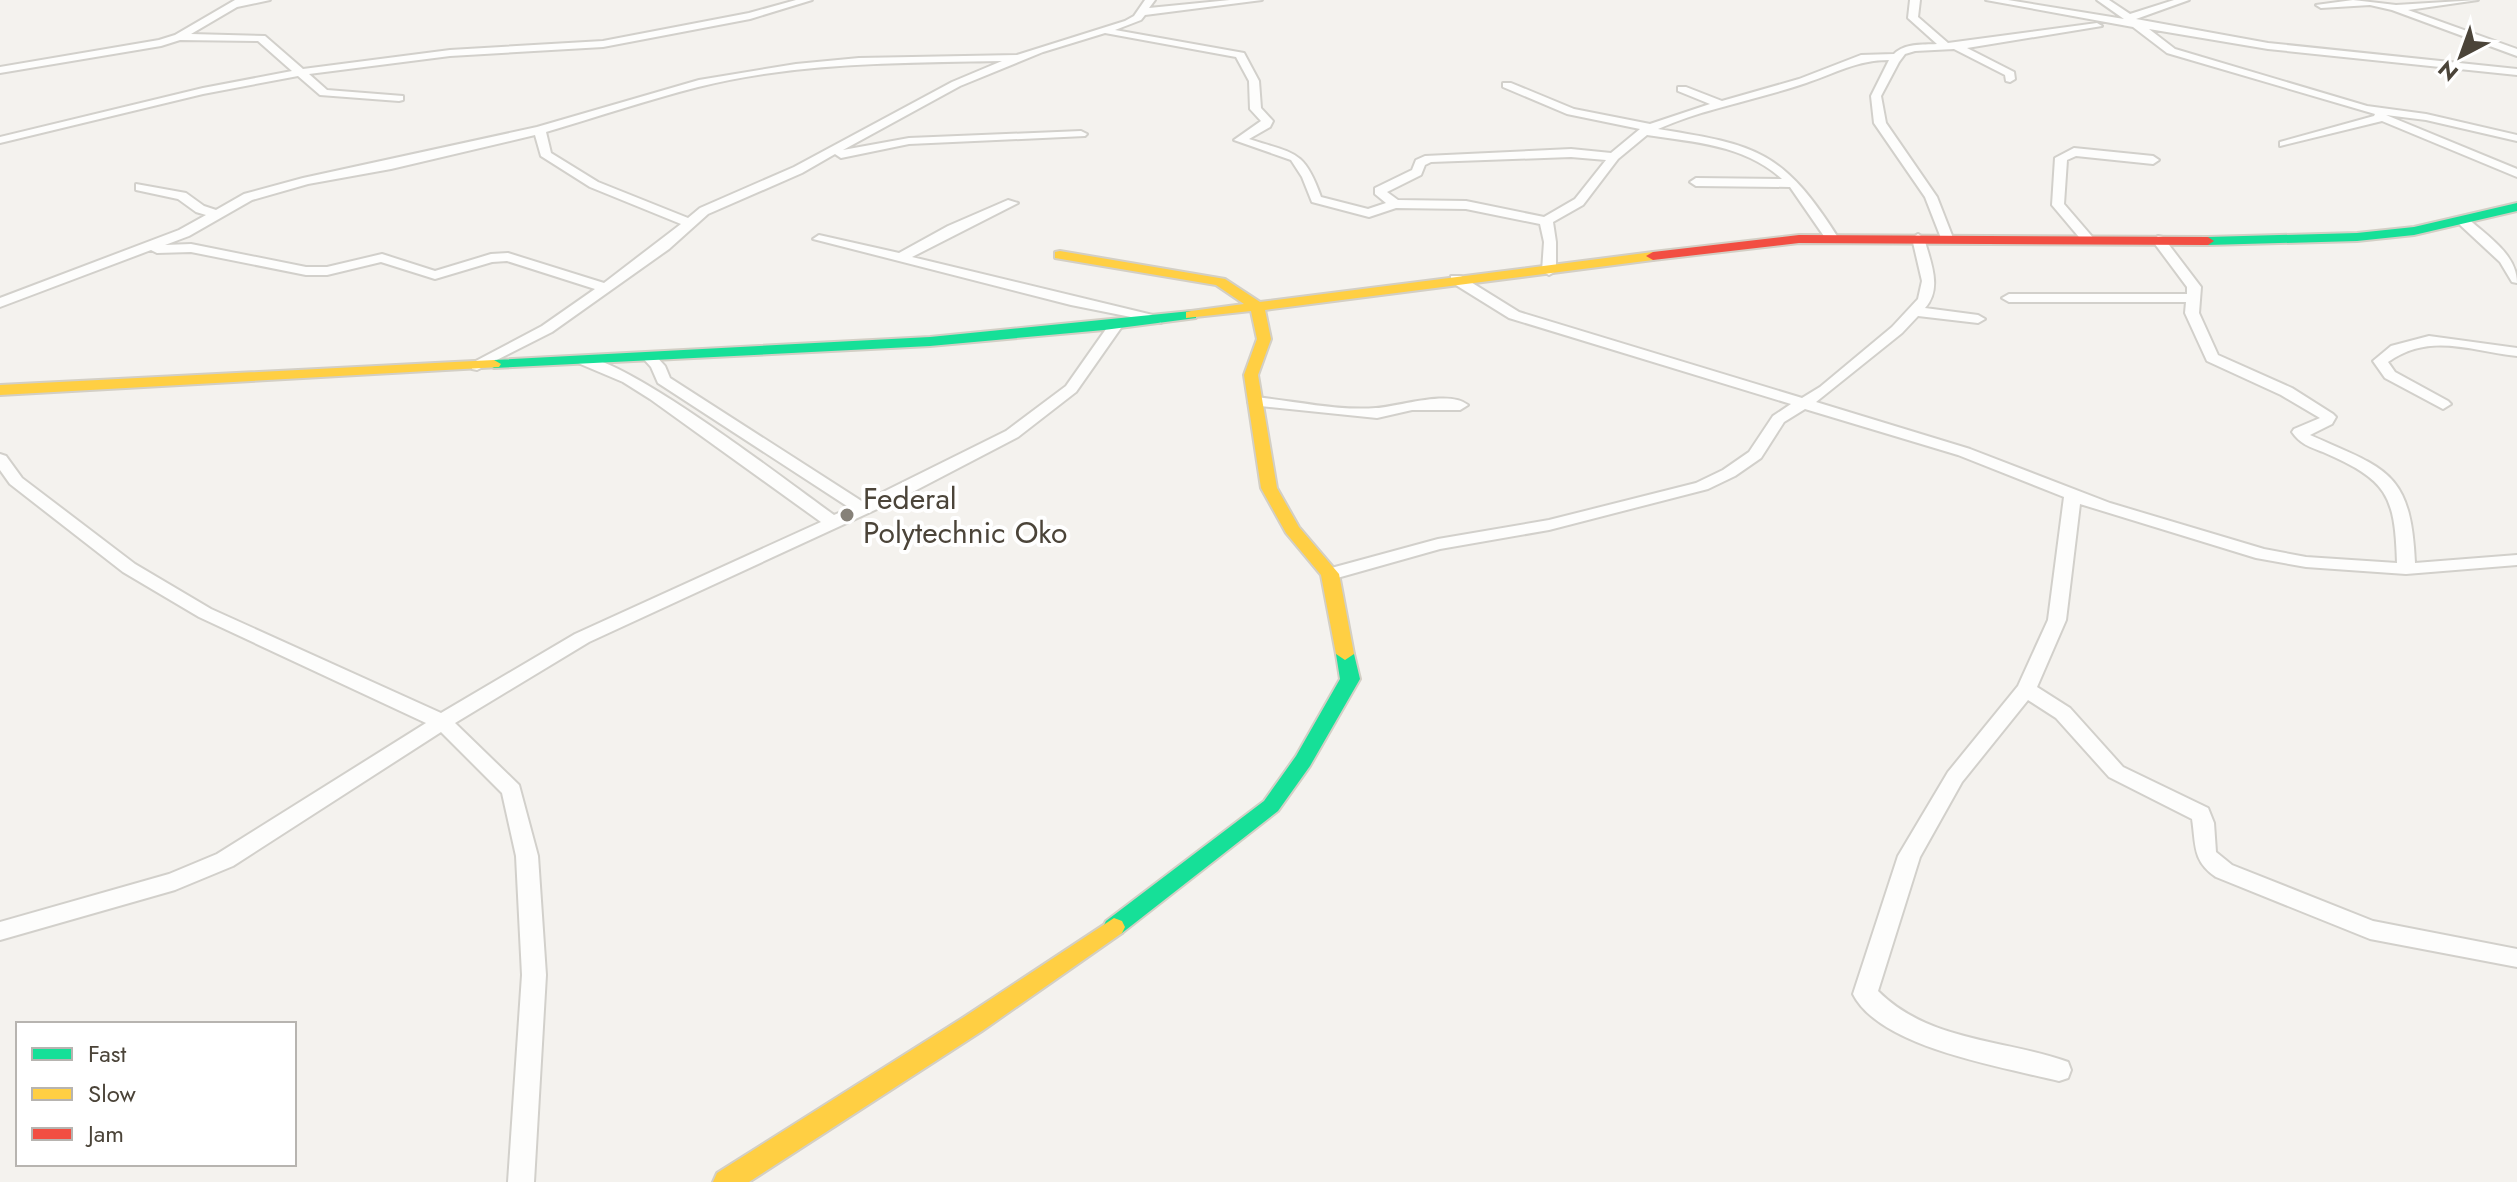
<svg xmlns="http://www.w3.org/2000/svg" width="2517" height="1182" font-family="Jost,sans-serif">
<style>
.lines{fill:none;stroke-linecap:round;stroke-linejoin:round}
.street-casing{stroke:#d2d0cb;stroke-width:4}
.fast-casing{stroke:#d3cfc5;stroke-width:4}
.slow-casing{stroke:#d3cfc5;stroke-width:4}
.jam-casing{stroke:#d3cfc5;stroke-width:4}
.street{fill:#fdfdfc;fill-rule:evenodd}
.fast{fill:#16e098;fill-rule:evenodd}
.slow{fill:#ffcf43;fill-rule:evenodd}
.jam{fill:#f24e42;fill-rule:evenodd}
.poi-dot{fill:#868178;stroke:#fff;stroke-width:3}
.labels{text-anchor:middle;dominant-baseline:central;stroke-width:8;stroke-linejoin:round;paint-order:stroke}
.poi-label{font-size:30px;fill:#4b4439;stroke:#fff;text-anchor:start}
</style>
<rect width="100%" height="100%" fill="#f4f2ee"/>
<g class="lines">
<g class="street-casing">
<path id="street" d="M235,0H270L237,7L191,34L265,36L303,69L450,50L603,41L749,13L796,0H812L750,19L603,47L450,56L309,74L327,90L403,96V100L399,101L320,95L298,76L203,94L0,143V137L203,88L292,71L258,41L180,40L161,46L0,73V67L159,40L175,35Z
M1145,0H1155L1149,8L1230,0H1262L1145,15L1141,20L1115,30L1244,53L1259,81L1261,108L1273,121L1270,127L1249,139C1294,154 1304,149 1321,197L1368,209L1386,203L1375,194V188L1412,170L1416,160L1425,156L1571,149L1611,153L1640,129L1567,114L1503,87V83H1511L1574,109L1650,124L1710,104L1678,91V87H1686L1722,101L1799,79L1861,55L1894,54C1905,43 1922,45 1937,44L1908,18L1910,0H1920L1918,17L1948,43L2097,23L2102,26L1967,48L2014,72L2015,79L2010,82L2006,81L2005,75L1954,49L1915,51L1905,54L1899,62L1881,96L1886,123L1937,197L1953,238L1947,242L1941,238L1925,197L1874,123L1871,96L1889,60C1857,60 1836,73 1806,83C1757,100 1705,108 1658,129C1758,145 1783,151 1839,239L1838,242H1828L1790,187L1696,186L1690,182L1696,178L1782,179C1745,145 1694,142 1647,135L1618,159L1583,205L1553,222L1556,242V271L1549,275L1542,271L1544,242L1540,224L1466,209L1396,208L1369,217L1312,202L1302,177L1291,160L1234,140L1261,121L1250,109L1249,81L1236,57L1105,33L1043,52L960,86L843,150L909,138L1081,131L1087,134L1085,136L909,144L841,158L835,154L802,173L708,214L669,249L552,332L477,370L472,369V363L542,326L595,289L507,261L492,262L435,279L381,262L327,275H306L191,252L157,253L151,250L0,307V298L179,230L206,215L196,212L178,199L136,190V184L186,193L204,206L216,210L244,194L303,178L537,127L699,80L796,64L859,58L1017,55L1125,21L1134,16ZM1002,61L952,82L794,167L700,208L688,218L598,182L551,153L546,132C597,117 647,100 698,87C797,62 901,63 1002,61ZM535,135L541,156L590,187L681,224L604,283L508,253L491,254L435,271L382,254L327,267H306L191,244L165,245L189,236L252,200L308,184L391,169ZM1571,157L1606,160L1575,199L1544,217L1466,201L1398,200L1387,192L1421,175L1425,165L1431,162Z
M1986,0H2008L2124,19L2097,0H2109L2130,14L2174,0H2189L2136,19L2268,43L2517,69V75L2268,49L2149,29L2175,49L2367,106L2426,114L2517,135V141L2426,120L2386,115L2517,169V177L2382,121L2280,146V142L2374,116L2375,114L2167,53L2133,27Z
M2353,0L2396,5L2478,0L2408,10L2517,49V56L2392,10L2370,5L2321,8L2316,5Z
M2074,148L2153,156L2159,160L2153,164L2076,156L2067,160L2064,204L2095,240L2089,244L2084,243L2052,205L2055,158Z
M1008,200L1018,203L912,257L1161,317V323L1071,305L813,239L819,235L899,253L948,226Z
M2458,217H2466C2487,236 2517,254 2517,283L2512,282L2500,262L2458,223Z
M1918,234L1924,238C1930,261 1943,288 1925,308L1978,315L1985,319L1978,323L1918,316L1902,333L1816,402L1970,449L2110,503L2264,549L2306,557L2397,563C2395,494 2387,480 2323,452C2310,447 2300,444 2292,432L2294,429L2320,418L2281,395L2207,361L2185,313L2186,302H2009L2002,298L2009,294H2187V287L2152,240L2158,236L2163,237L2201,287L2199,313L2218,355L2292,388L2333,414L2336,417L2332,424L2310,435C2386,469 2411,471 2415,563L2517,555V565L2406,574L2306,567L2256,558L2080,504L2066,620L2037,687L2070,708L2123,767L2208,808L2214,823L2216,852L2232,865L2373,921L2517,949V967L2370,939L2216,877C2192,861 2196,844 2192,819L2109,777L2056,718L2028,700L1962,782L1920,857L1878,991C1929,1042 2004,1039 2068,1062L2071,1070L2068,1078L2059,1081C2004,1067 1880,1048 1853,994L1898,856L1948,772L2018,686L2048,620L2064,497L1958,455L1805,409L1784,422L1761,458L1735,476L1708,489L1549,530L1440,549L1330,580L1321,574L1324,570L1438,539L1549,520L1696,483L1723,470L1749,452L1773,416L1791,404L1509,318L1451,282V276H1461L1519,312L1802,398L1820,387L1892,327L1918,299L1922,281L1912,238Z
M1116,321L1123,325L1076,392L1018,437L903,497L589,642L455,723L519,785L538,856L546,975L534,1182H508L522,975L516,856L502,793L441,732L233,866L175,890L0,940V922L169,874L217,854L426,723L199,617L123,572L10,484L0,470V454L6,456L22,478L135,564L211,609L441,713L575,634L821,522L650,399L623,382L578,363V357C618,350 793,486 834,515L850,508L658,383L651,367L641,356L643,353H653L665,366L670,378L863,502L1006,431L1066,386L1111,322Z
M2429,336L2517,348V356C2471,351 2430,332 2388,362L2395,372L2448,401L2451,404L2443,409L2385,378L2373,361L2391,346Z
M1256,397C1295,401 1337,411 1376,408C1398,407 1449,389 1468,405L1460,410H1412L1377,418L1251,405L1248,402Z"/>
</g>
<g class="fast-casing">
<path id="fast" d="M2517,203V211L2414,235L2357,241L2208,245L2202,241L2208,237L2357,233L2414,227Z
M1191,311L1196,312V318L1104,330L930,346L494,368L487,364L494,360L930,337Z
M1345,648L1354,654L1360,679L1310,766L1278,811L1122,933L1114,936L1106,933L1103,927L1106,921L1264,801L1296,756L1340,679L1336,654Z"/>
</g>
<g class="slow-casing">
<path id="slow" d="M1060,251L1225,279L1260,302L1653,252L1660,256L1653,260L1265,310L1271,339L1258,375L1277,488L1299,527L1339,574L1354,654L1345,660L1336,654L1321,575L1286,533L1261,488L1244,375L1257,339L1251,311L1186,318V312L1191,311L1244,304L1216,285L1055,258V252Z
M494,360L501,364L499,367L0,395V385Z
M1114,918L1122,921L1125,927L1122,933L982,1031L749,1182H713L717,1173L964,1017Z"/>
</g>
<g class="jam-casing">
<path id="jam" d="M1799,235L2208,237L2214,241L2208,245L1799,243L1653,260L1646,256L1653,252Z"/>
</g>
<use href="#street" class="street"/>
<use href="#fast" class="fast"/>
<use href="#slow" class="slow"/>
<use href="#jam" class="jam"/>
</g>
<circle class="poi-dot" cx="847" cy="515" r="8"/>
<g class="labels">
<g class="poi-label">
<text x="863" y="498">Federal<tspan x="863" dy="34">Polytechnic Oko</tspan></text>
</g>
</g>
<rect x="16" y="1022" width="280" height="144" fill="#ffffff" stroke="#b7b4b0" stroke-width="2"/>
<rect x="32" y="1048" width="40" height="12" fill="#16e098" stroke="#b7b4b0" stroke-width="2"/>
<text x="88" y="1062" font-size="24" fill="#4b4439">Fast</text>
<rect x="32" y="1088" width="40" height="12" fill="#ffcf43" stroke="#b7b4b0" stroke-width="2"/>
<text x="88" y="1102" font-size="24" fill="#4b4439">Slow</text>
<rect x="32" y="1128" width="40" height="12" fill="#f24e42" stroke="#b7b4b0" stroke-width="2"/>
<text x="88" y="1142" font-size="24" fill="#4b4439">Jam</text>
<g transform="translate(2461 56) rotate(221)" stroke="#ffffff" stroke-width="6" paint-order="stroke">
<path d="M0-6L14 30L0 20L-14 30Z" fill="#4b4439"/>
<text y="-12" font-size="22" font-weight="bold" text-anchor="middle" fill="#4b4439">N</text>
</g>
</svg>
